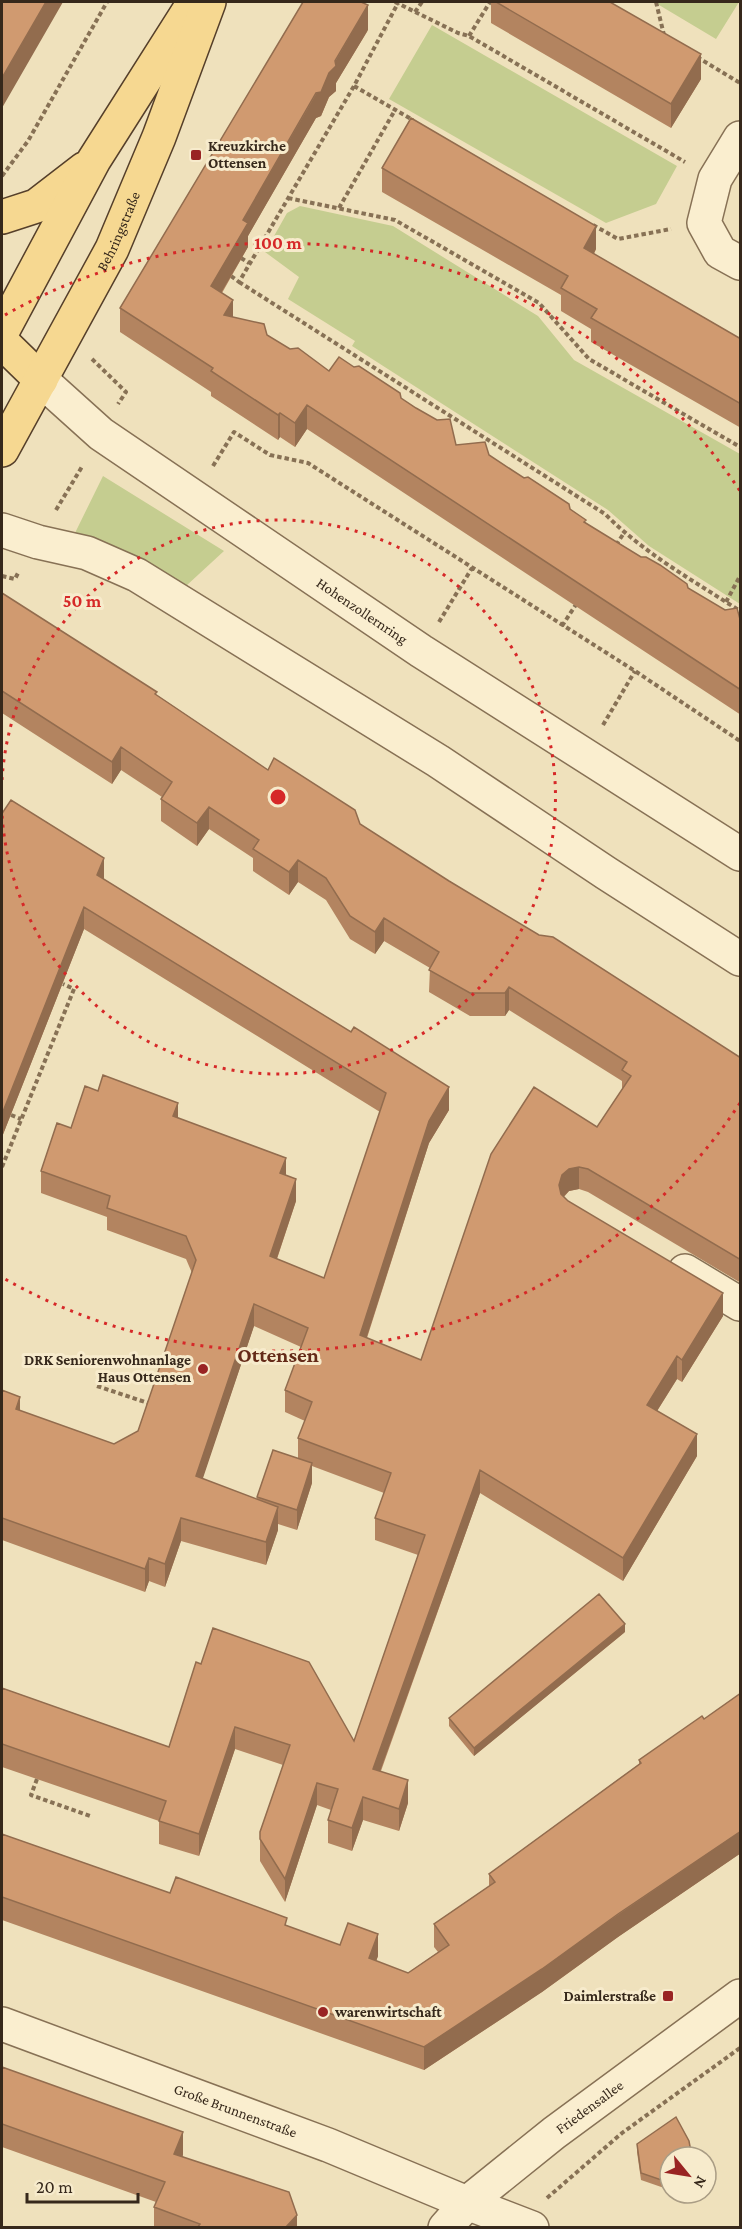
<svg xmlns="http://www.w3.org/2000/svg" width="742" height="2229" font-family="'Crimson Pro',serif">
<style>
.green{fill:#c5cd90}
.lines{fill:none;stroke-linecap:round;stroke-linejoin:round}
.minor-casing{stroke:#877155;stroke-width:36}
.major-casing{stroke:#553f2a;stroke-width:36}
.path{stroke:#877155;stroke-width:4;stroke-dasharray:4.5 3;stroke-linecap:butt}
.minor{stroke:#faeecf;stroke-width:33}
.major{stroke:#f6d891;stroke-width:33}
.wall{fill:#b38460;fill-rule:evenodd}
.shaded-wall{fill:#926c4e}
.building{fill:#d09a70;stroke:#926c4e;stroke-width:1.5}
.ring{fill:none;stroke:#d62828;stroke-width:3;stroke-dasharray:3 6}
.poi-dot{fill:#992423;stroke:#f7ebcc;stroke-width:2}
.labels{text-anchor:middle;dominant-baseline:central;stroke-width:6;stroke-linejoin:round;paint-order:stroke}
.poi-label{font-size:15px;font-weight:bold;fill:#36281b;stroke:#f7ebcc;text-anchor:start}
.street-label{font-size:15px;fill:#36281b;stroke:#f7ebcc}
.district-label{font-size:21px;font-weight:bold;fill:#642a18;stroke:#f7ebcc}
.centre{fill:#d62828;stroke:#f7ebcc;stroke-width:3}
.ring-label{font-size:18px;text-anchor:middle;font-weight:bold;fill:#d62828;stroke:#f7ebcc;stroke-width:6;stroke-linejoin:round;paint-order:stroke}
</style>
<rect width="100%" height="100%" fill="#efe1bc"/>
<path class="green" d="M654,2H739L716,39Z
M432,25L677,166L656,204L606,223L389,99Z
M300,206L393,226L538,316L574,360L740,454V604L649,546L608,510L352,346L355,341L288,299L299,277L265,252L287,213Z
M103,476L224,551L186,586L75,533Z"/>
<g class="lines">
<g class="minor-casing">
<g id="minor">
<path d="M740,138L715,179L704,223L720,252L740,263"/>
<path id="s1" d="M41,380L101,434L421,651L740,854"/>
<path d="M2,530L38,542L87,553L137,575L438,761L606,873L740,959"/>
<path d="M685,1271L740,1304"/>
<path id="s2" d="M2,2024L328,2145L467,2203L532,2228"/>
<path id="s3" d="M445,2228L467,2203L554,2133L740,1996"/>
</g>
</g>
<g class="major-casing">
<g id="major">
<path d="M2,217L36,206L84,169"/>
<path d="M2,332L94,160L193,4"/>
<path d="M2,342L41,380"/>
<path id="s4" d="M2,450L112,249L159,137L209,2"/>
</g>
</g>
<path class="path" d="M395,2L458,33L469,36L685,162
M656,2L664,35
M415,12L422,2
M469,36L490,2
M697,57L740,83
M354,86L413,120
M2,176L28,141L107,2
M288,198L395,220L539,303L589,359L740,447
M339,208L395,110
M593,225L618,239L671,229
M241,258L249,263
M231,276L239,282L354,86L398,3
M239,282L605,514C645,554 694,581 740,611
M92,359L126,392L118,404
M213,466L234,432L270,455L308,463L635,671L740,741
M56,510L83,465
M616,545L624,533
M2,576L15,579L18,573
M726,602L740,576
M439,622L472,568
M562,626L577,603
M603,725L635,671
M11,1115L21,1119
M2,1167L74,989L63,984
M97,1386L151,1404
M37,1779L31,1795L90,1816
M547,2198L622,2133L740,2048"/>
<use href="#minor" class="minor"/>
<use href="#major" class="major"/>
</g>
<path class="wall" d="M491,2H610L701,79L671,128L491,23Z
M368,30L336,83V91L329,97L321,116L316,118L248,236V247L222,293L233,317L267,335L290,349L329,371L401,398L456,445L489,455L570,509L586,523L688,588L741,623V715L307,429L295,447L280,437L278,440L211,396V392L120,332V308Z
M382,168L596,249L594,254L741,339V428L591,342V329L561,311V295L382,192Z
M2,593L157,695L268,770L360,824L449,881L741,1058V1283L588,1192L579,1189L569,1191L564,1197L568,1201L723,1316L682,1382L677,1379L657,1411L697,1456L623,1581L480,1493L381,1771L408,1803L399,1831L363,1820L352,1851L328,1843V1820L331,1810L317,1805L285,1902L260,1861V1832L283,1765L235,1749L199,1856L159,1844V1821L2,1767V1688L169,1747L196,1662L354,1741L418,1555L375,1540V1518L384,1493L312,1466V1483L297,1530L278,1524V1530L266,1565L181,1541L165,1587L149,1581L145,1592L2,1540V1390L20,1411L114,1444L138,1431L192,1273L186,1259L107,1230V1217L41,1193V1171L71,1128L178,1118L286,1175L296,1201L277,1259L324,1278L380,1112L84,929L2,1137V811L449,1110L429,1143L367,1338L421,1360L597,1127L622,1090V1081L509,1010L505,1016H470L429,992L430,968L384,941L375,954L350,939L326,900L298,882L289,895L253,871V858L209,829L197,846L161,821V799L162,797L121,770L112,784L2,713ZM254,1326L301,1347L285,1390V1412L305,1421L298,1438V1458L257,1497V1499L202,1479Z
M625,1632L474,1756L449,1726V1718Z
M741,1693V1853L618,1937L542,1992L424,2070L2,1920V1834L170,1893L287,1926L340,1945L378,1956L376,1961L408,1973L438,1952L434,1947V1924L489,1886V1874L639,1764V1760L704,1719Z
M2,2067L183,2155L182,2156L297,2228H154V2207L156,2202L2,2147Z
M637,2144L670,2157V2190L641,2180L637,2152Z"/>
<path class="shaded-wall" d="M46,2H63L2,108V78Z
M368,5V30L336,83V91L329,97L321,116L316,118L248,236V247L211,310V286L243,220Z
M701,54V79L671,128V104Z
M596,226V249L584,272V248Z
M233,300V324L224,315Z
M307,405V429L295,447V423Z
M280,413V437L278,440V415Z
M121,747V770L112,784V762Z
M209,807V829L197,846V823Z
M104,858V881L97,875Z
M298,860V882L289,895V872Z
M84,907V929L2,1137V1114Z
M384,918V941L375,954V932Z
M509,987V1010L505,1016V993Z
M449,1087V1110L429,1143L360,1358V1335L429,1121Z
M178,1103V1126L173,1116Z
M286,1158V1180L280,1173Z
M579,1167V1189L569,1191L562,1198L559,1185L562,1175L569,1169Z
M296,1179V1201L270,1279V1256Z
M723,1293V1316L682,1382V1360Z
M254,1304V1326L196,1499V1476Z
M677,1356V1379L647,1427V1405Z
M20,1397V1420L16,1409Z
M697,1434V1456L623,1581V1558Z
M312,1463V1483L297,1530V1510Z
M480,1470V1493L373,1791V1769Z
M278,1507V1530L266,1565V1542Z
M181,1518V1541L165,1587V1564Z
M149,1558V1581L145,1592V1569Z
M625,1624V1632L474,1756V1748Z
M235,1727V1749L199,1856V1834Z
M408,1780V1803L399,1831V1809Z
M317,1783V1805L285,1902V1879Z
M363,1797V1820L352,1851V1828Z
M741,1831V1853L618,1937L542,1992L424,2070V2047Z
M378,1934V1956L369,1981V1958Z
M183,2132V2155L174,2177V2154Z
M297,2215V2228H285Z"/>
<path class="building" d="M2,2H46L2,78Z
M303,2H361L368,5L335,61L336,66L329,73L321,92L316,93L243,220L248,223L211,286L233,300L224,315L264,324L267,335L290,349L298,348L329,371L339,357L354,367L359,366L400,393L401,398L416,408L437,420L450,419L456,445L485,442L489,455L524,478L528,477L569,504L570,509L586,520L584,522L641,557H646L660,565L687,584L688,588L725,610L737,608L741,623V690L307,405L295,423L280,413L278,415L211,371L213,368L120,308Z
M496,2H610L701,54L671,104Z
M411,118L596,226L584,248L741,339V404L591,318L597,309L561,288L568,276L382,168Z
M2,593L157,692L155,694L268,770L274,758L355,810L360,824L449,881L539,935L553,937L741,1058V1260L588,1169L579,1167L569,1169L562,1175L559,1185L561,1194L568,1201L723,1293L682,1360L677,1356L647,1405L697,1434L623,1558L480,1470L373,1769L408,1780L399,1809L363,1797L352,1828L328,1820L338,1789L317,1783L285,1879L260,1839V1832L290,1745L235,1727L199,1834L159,1821L166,1801L2,1744V1688L169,1747L196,1662L201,1664L213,1628L309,1662L354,1741L425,1535L375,1518L391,1473L298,1438L312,1402L285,1390L308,1328L254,1304L196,1476L278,1507L266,1542L181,1518L165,1564L149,1558L145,1569L2,1518V1390L20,1397L16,1409L114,1444L138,1431L196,1260L186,1236L107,1208L110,1196L41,1171L57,1123L71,1128L85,1086L98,1091L103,1075L178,1103L173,1116L286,1158L280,1173L296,1179L270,1256L324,1278L386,1093L84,907L2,1114V811L3,812L11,800L104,858L97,875L351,1032L354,1027L449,1087L429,1121L360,1335L421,1360L491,1154L534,1087L597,1127L631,1076L622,1070L627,1062L509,987L505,993H470L429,970L439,952L384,918L375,932L350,916L326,878L298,860L289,872L253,849L259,840L209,807L197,823L161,799L172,782L121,747L112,762L2,691Z
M273,1450L312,1463L297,1510L257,1497Z
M599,1594L625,1624L474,1748L449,1718Z
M741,1693V1831L618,1914L542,1969L424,2047L2,1897V1834L170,1893L176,1877L287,1918L285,1925L340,1945L348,1923L378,1934L369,1958L408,1973L449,1945L434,1924L495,1882L489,1874L641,1763L639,1760L702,1716L704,1719Z
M2,2067L183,2132L174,2154L289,2192L297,2215L285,2228H197L200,2224L154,2207L165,2182L2,2124Z
M676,2117L689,2141L692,2157H670V2183L641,2173L637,2144Z"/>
<g class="ring">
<path d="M2 780A277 277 0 1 1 2 814"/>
<path d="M740 1103A554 554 0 0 1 5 1279M5 315A554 554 0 0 1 740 491"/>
</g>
<g class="poi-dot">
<rect x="190" y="149" width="12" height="12" rx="3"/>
<circle cx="203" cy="1369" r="6"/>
<rect x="662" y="1990" width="12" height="12" rx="3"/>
<circle cx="323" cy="2012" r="6"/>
</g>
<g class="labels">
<g class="poi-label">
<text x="208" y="146">Kreuzkirche<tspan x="208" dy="17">Ottensen</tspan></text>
<text x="191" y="1360" text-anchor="end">DRK Seniorenwohnanlage<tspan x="191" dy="17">Haus Ottensen</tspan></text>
<text x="656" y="1996" text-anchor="end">Daimlerstraße</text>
<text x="335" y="2012">warenwirtschaft</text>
</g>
<g class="street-label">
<text stroke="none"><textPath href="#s4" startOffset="248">Behringstraße</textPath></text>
<text stroke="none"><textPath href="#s1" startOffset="396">Hohenzollernring</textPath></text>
<text stroke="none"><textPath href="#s3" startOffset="189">Friedensallee</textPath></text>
<text stroke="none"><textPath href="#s2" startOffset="249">Große Brunnenstraße</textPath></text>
</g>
<g class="district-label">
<text x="278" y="1355">Ottensen</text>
</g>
</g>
<circle cx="278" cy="797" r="9" class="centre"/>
<g class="ring-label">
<text x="278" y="249">100 m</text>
<text x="82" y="607">50 m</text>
</g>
<rect width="742" height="2229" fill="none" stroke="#36281b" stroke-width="6"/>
<g transform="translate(688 2175) rotate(120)"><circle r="28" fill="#f7ebcc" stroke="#aa9d85" stroke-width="1.5"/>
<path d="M0-4.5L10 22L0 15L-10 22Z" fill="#992423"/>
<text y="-9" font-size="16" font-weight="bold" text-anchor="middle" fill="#36281b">N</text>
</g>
<path d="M27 2193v9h111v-9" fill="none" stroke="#36281b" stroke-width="3"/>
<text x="36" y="2193" font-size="18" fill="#36281b" stroke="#f7ebcc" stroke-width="4.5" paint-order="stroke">20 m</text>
</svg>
